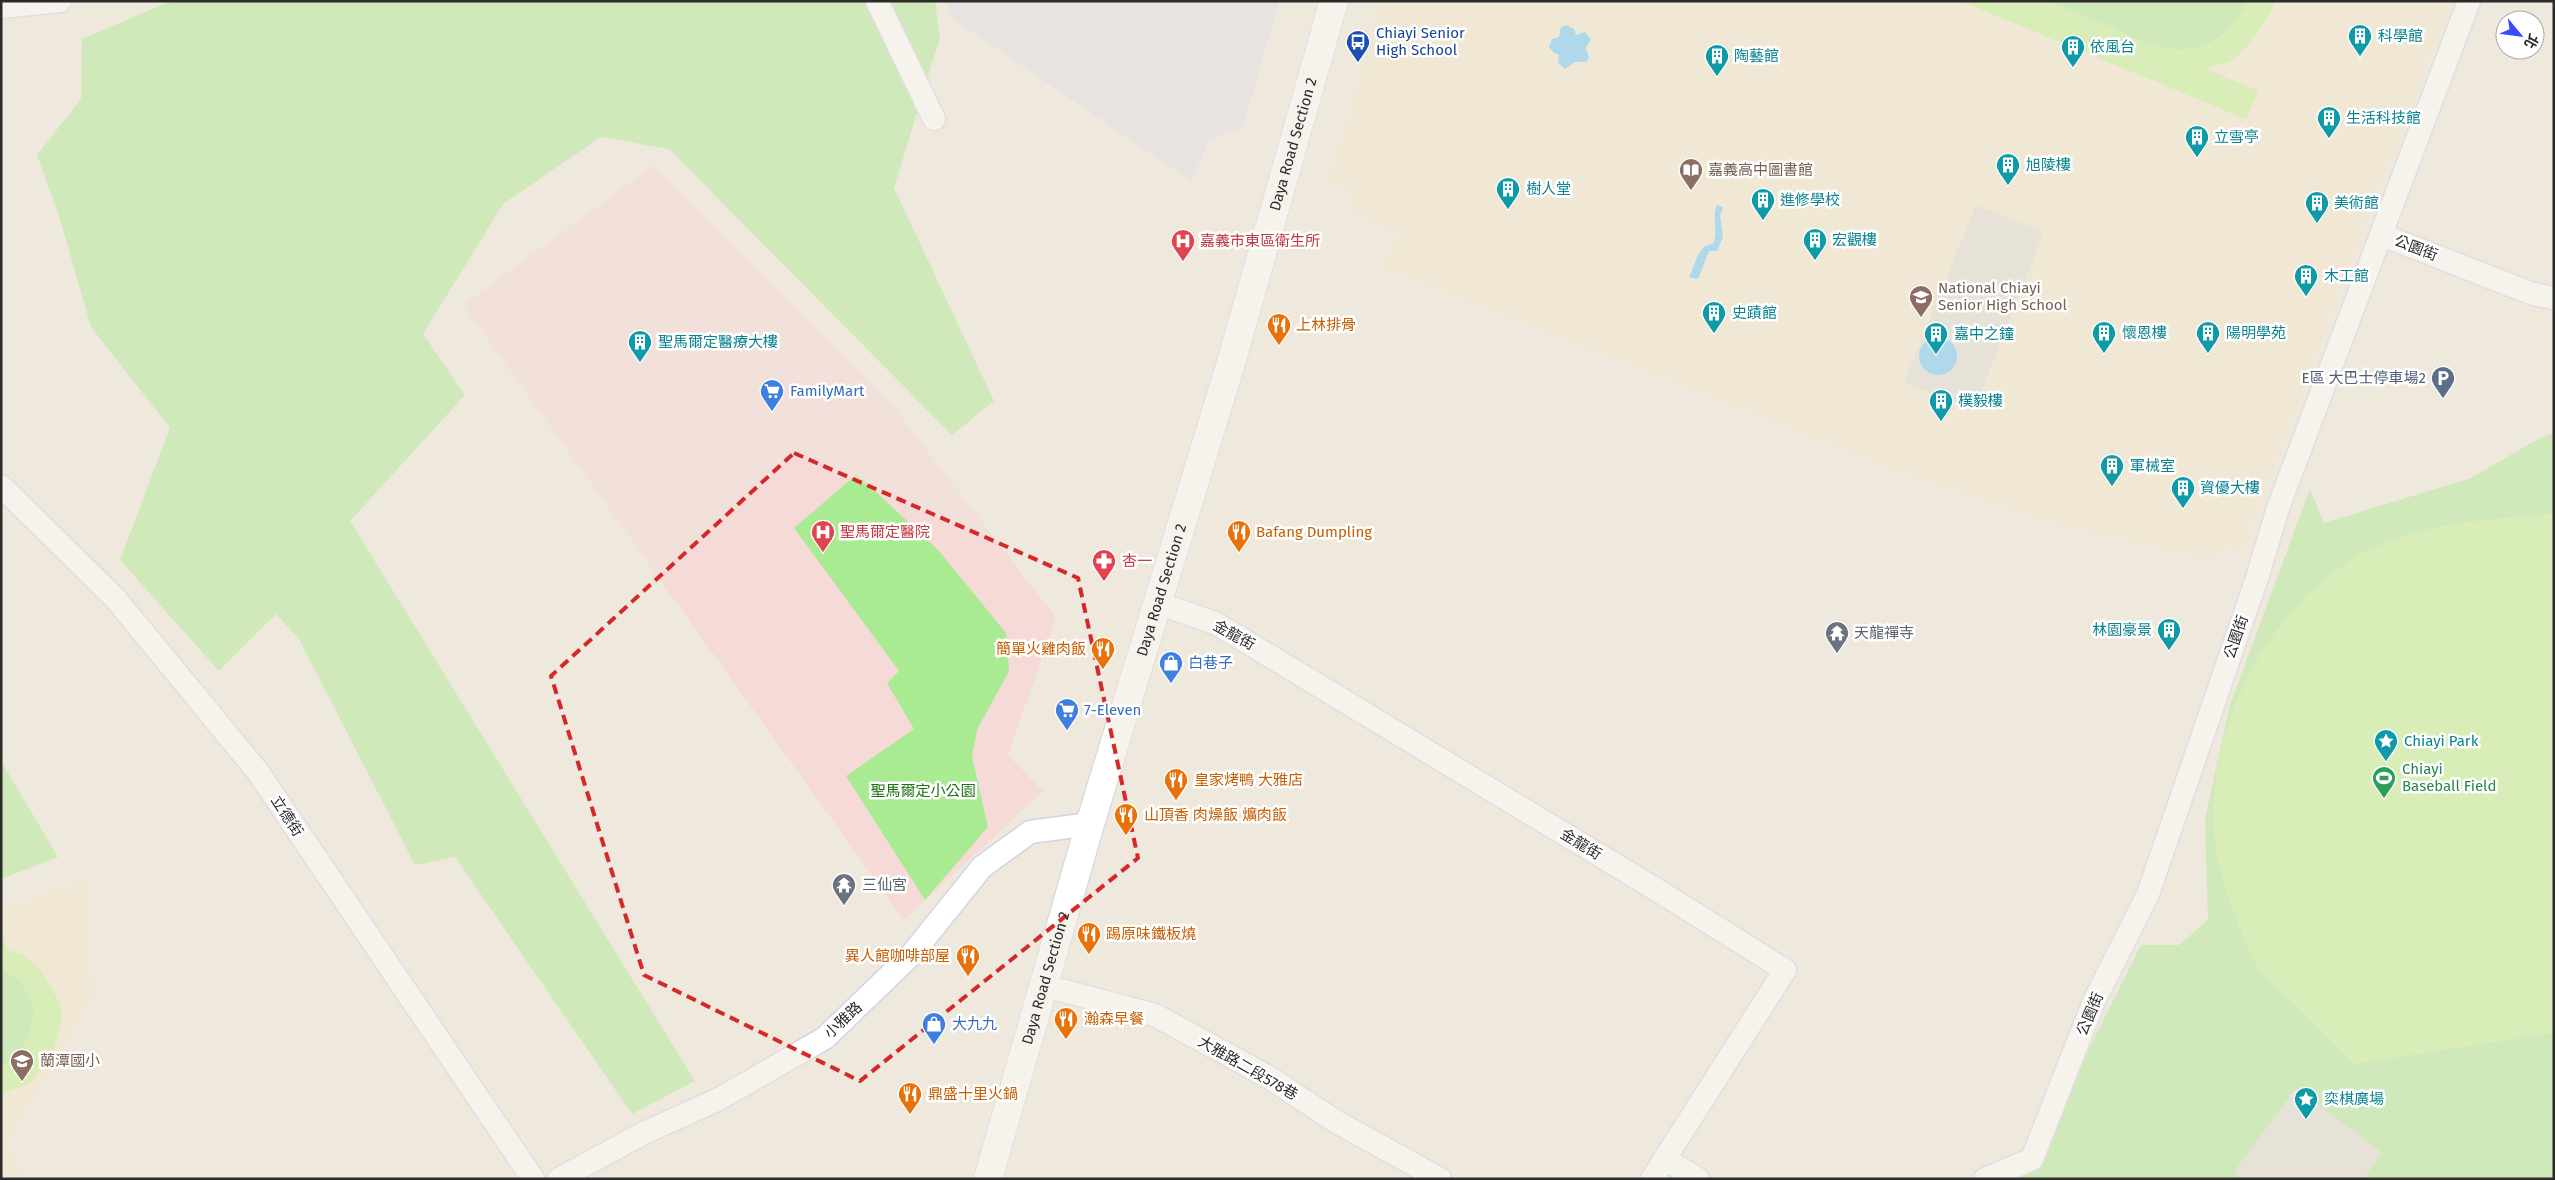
<svg xmlns="http://www.w3.org/2000/svg" width="2555" height="1180" font-family="'Fira Sans','Noto Sans TC',sans-serif">
<style>
.industrial{fill:#e1dde6}
.education{fill:#f2e9ca}
.medical{fill:#f6dad8}
.green{fill:#a8eb92}
.pitch{fill:#bef38d}
.plaza{fill:#dedbd3}
.water{fill:#64c5fc}
.lines{fill:none;stroke-linecap:round;stroke-linejoin:round}
.street-casing{stroke:#d1d3e6;stroke-width:25}
.secondary-casing{stroke:#d1d3e6;stroke-width:30}
.street{stroke:#fff;stroke-width:22}
.secondary{stroke:#fff;stroke-width:28}
.marked{fill:none;stroke:#d62828;stroke-width:4;stroke-dasharray:10 6;stroke-linejoin:round}
.labels{text-anchor:middle;dominant-baseline:central;stroke-width:5;stroke-linejoin:round;paint-order:stroke}
.transit-label{font-size:15px;fill:#164399;stroke:#fff;text-anchor:start}
.culture-label{font-size:15px;fill:#0d838f;stroke:#fff;text-anchor:start}
.street-label{font-size:15px;fill:#2b2b2b;stroke:#fff}
.education-label{font-size:15px;fill:#785e54;stroke:#fff;text-anchor:start}
.health-label{font-size:15px;fill:#be3a42;stroke:#fff;text-anchor:start}
.food-label{font-size:15px;fill:#c56008;stroke:#fff;text-anchor:start}
.service-label{font-size:15px;fill:#4e5e75;stroke:#fff;text-anchor:end}
.shop-label{font-size:15px;fill:#366cbe;stroke:#fff;text-anchor:start}
.worship-label{font-size:15px;fill:#5b616d;stroke:#fff;text-anchor:start}
.leisure-label{font-size:15px;fill:#27864d;stroke:#fff;text-anchor:start}
.park-label{font-size:15px;fill:#1d7112;stroke:#fff}
</style>
<rect width="100%" height="100%" fill="#efe8dc"/>
<path class="industrial" d="M947,1H1279L1243,127L1209,139L1192,182L949,16Z"/>
<path class="education" d="M1383,1H2450L2242,551L2229,547L2207,560L2052,523L1899,472L1382,267L1398,234L1349,211L1354,191L1327,184Z
M88,877L93,997L7,1142L27,1179H1V910Z"/>
<path class="medical" d="M654,165L886,397L1056,618L1008,755L1043,791L904,920L463,305Z"/>
<path class="green" d="M171,1H935L940,37L894,188L994,401L952,435L669,149L601,137L503,204L423,334L465,395L350,521L695,1081L632,1114L455,857L415,865L299,639L276,614L219,671L120,560L170,428L91,327L60,219L37,155L81,99L82,39Z
M2048,1H2249C2235,33 2202,56 2166,49C2147,45 2129,36 2112,28C2091,19 2069,10 2048,1Z
M2554,433V1179H2002L2034,1159L2141,945H2179L2208,920L2205,819L2230,705L2310,489L2324,523L2471,478L2538,439Z
M857,474L939,551L1006,633L1009,671L977,730L972,757L988,827L925,900L846,776L914,729L887,683L899,671L794,528Z
M1,761L58,857L1,879Z
M1,969L19,979L30,996L35,1016L29,1035L16,1059L1,1066Z"/>
<path class="pitch" d="M1960,1H2048L2150,45L2179,50L2194,48L2216,40L2233,26L2249,1H2275C2268,20 2246,53 2228,62C2221,65 2212,66 2205,68L2258,91L2246,119Z
M2547,514L2554,515V1033L2354,1064C2332,1042 2310,1020 2288,998C2279,990 2267,980 2260,970C2238,933 2214,864 2213,821C2211,716 2275,596 2371,549C2424,523 2489,519 2547,514Z
M2,934L7,950L22,954L41,970L61,1005V1024L53,1052L30,1083L1,1094V1066C5,1064 12,1062 16,1059C20,1056 22,1047 25,1042C41,1011 34,984 1,969Z"/>
<path class="plaza" d="M1976,205L2044,232L1974,410L1904,382Z
M2296,1088L2383,1153L2363,1179H2242L2234,1172Z"/>
<path class="water" d="M1566,25L1574,29L1576,35L1585,32L1591,39L1586,48L1589,57L1586,62H1575L1565,69L1558,63L1559,55L1554,53L1549,47L1552,39L1559,37L1561,27Z
M1717,205L1723,207L1720,216L1723,237L1717,251H1709L1698,279L1689,277C1695,265 1698,244 1713,244C1719,231 1711,218 1717,205Z
M1919 356a19 19 0 1 1 38 0a19 19 0 1 1-38 0Z"/>
<g class="lines">
<g class="street-casing">
<path id="street" d="M877,1L934,119
M1,7L60,1
M2382,235L2533,294L2554,298
M1,486L115,598L258,772L533,1179
M1158,603L1215,623L1657,890L1785,970L1652,1179
M1045,986L1155,1015L1267,1076L1335,1121L1440,1179
M1665,1159L1698,1179
M559,1179L646,1132L719,1099L825,1038L912,954L982,867L1030,832L1090,824
M1985,1179L2032,1159L2094,1001L2148,894L2257,578L2278,508L2469,1"/>
</g>
<g class="secondary-casing">
<g id="secondary">
<path id="s1" d="M988,1179L1090,824L1230,366L1334,1"/>
</g>
</g>
<use href="#street" class="street"/>
<use href="#secondary" class="secondary"/>
</g>
<path d="M0 0H2555V1180H0ZM794,453L1078,578L1138,858L860,1081L644,975L551,676Z" fill="#efe8dc" fill-opacity=".55" fill-rule="evenodd"/>
<path class="marked" d="M794,453L1078,578L1138,858L860,1081L644,975L551,676Z"/>
<defs>
<g id="building-pin" transform="scale(1.25)"><path d="M0 17L-7.5 6A9.5 9.5 0 1 1 7.5 6Z" fill="#0f9aa8" stroke="#fff"/><path d="M-4-6H4V6H1V3H-1V6H-4ZM-2.5-4.3h1.7v1.8h-1.7ZM.8-4.3h1.7v1.8H.8ZM-2.5-1h1.7V.8h-1.7ZM.8-1h1.7V.8H.8Z" fill="#fff"/></g>
<g id="bus-pin" transform="scale(1.25)"><path d="M0 17L-7.5 6A9.5 9.5 0 1 1 7.5 6Z" fill="#1a4fb4" stroke="#fff"/><path d="M-5-6H5V4H4V6H2V4H-2V6H-4V4H-5ZM-3.5-4V0h7V-4ZM-3.5 1.2v1.5H-2V1.2ZM2 1.2v1.5H3.5V1.2Z" fill="#fff"/></g>
<g id="library-pin" transform="scale(1.25)"><path d="M0 17L-7.5 6A9.5 9.5 0 1 1 7.5 6Z" fill="#8d6e63" stroke="#fff"/><path d="M-6-4Q-3-5.5-.7-3.5V5Q-3 3-6 4ZM6-4Q3-5.5 .7-3.5V5Q3 3 6 4Z" fill="#fff"/></g>
<g id="hospital-pin" transform="scale(1.25)"><path d="M0 17L-7.5 6A9.5 9.5 0 1 1 7.5 6Z" fill="#e0444e" stroke="#fff"/><path d="M-5-5h3v3.5h4V-5h3V5h-3V1.5h-4V5h-3Z" fill="#fff"/></g>
<g id="school-pin" transform="scale(1.25)"><path d="M0 17L-7.5 6A9.5 9.5 0 1 1 7.5 6Z" fill="#8d6e63" stroke="#fff"/><path d="M0-5L7-2L0 1L-7-2ZM-4 1L0 2.5L4 1V4Q0 6-4 4Z" fill="#fff"/></g>
<g id="restaurant-pin" transform="scale(1.25)"><path d="M0 17L-7.5 6A9.5 9.5 0 1 1 7.5 6Z" fill="#e8710a" stroke="#fff"/><path d="M-5-6h1v4h1v-4h1v4h1v-4h1v5L-1.5 .5V6h-2V.5L-5-1ZM5-6V6H3V1.5H1.5Q1.5-4 5-6Z" fill="#fff"/></g>
<g id="parking-pin" transform="scale(1.25)"><path d="M0 17L-7.5 6A9.5 9.5 0 1 1 7.5 6Z" fill="#5c6f8a" stroke="#fff"/><path d="M-3.5-5.5H1a3.5 3.5 0 0 1 0 7H-1V5.5H-3.5ZM-1-3.4V-.6H.8a1.4 1.4 0 0 0 0-2.8Z" fill="#fff"/></g>
<g id="supermarket-pin" transform="scale(1.25)"><path d="M0 17L-7.5 6A9.5 9.5 0 1 1 7.5 6Z" fill="#3f7fe0" stroke="#fff"/><path d="M-6-5.5h2.5l.6 2H6L4.5 2H-2.5L-4.4-4H-6ZM-1.5 3.2a1.3 1.3 0 1 0 .1 0ZM3 3.2a1.3 1.3 0 1 0 .1 0Z" fill="#fff"/></g>
<g id="pharmacy-pin" transform="scale(1.25)"><path d="M0 17L-7.5 6A9.5 9.5 0 1 1 7.5 6Z" fill="#e0444e" stroke="#fff"/><path d="M-2-6h4v4h4v4h-4v4h-4v-4h-4v-4h4Z" fill="#fff"/></g>
<g id="temple-pin" transform="scale(1.25)"><path d="M0 17L-7.5 6A9.5 9.5 0 1 1 7.5 6Z" fill="#6b7280" stroke="#fff"/><path d="M0-6L5-2H3V0L6.5 2.5H4V6H1.5V3h-3V6H-4V2.5H-6.5L-3 0V-2H-5Z" fill="#fff"/></g>
<g id="shop-pin" transform="scale(1.25)"><path d="M0 17L-7.5 6A9.5 9.5 0 1 1 7.5 6Z" fill="#3f7fe0" stroke="#fff"/><path d="M-5-2.5h2.3a2.7 3.5 0 0 1 5.4 0H5L5.5 6h-11ZM-1.5-2.5h3a1.5 2.3 0 0 0-3 0Z" fill="#fff"/></g>
<g id="sight-pin" transform="scale(1.25)"><path d="M0 17L-7.5 6A9.5 9.5 0 1 1 7.5 6Z" fill="#0f9aa8" stroke="#fff"/><path d="M0-6L1.8-2.2L6-1.7L2.9 1.2L3.7 5.4L0 3.3L-3.7 5.4L-2.9 1.2L-6-1.7L-1.8-2.2Z" fill="#fff"/></g>
<g id="stadium-pin" transform="scale(1.25)"><path d="M0 17L-7.5 6A9.5 9.5 0 1 1 7.5 6Z" fill="#2e9e5b" stroke="#fff"/><path d="M0-5a6.5 5 0 1 0 0 10a6.5 5 0 1 0 0-10ZM-3.5-1.8h7v3.6h-7Z" fill="#fff"/></g>
</defs>
<g fill-rule="evenodd">
<use href="#building-pin" x="2360" y="36"/>
<use href="#bus-pin" x="1358" y="42"/>
<use href="#building-pin" x="2073" y="47"/>
<use href="#building-pin" x="1717" y="56"/>
<use href="#building-pin" x="2329" y="118"/>
<use href="#building-pin" x="2197" y="137"/>
<use href="#building-pin" x="2008" y="165"/>
<use href="#library-pin" x="1691" y="170"/>
<use href="#building-pin" x="1508" y="189"/>
<use href="#building-pin" x="1763" y="200"/>
<use href="#building-pin" x="2317" y="203"/>
<use href="#building-pin" x="1815" y="240"/>
<use href="#hospital-pin" x="1183" y="241"/>
<use href="#building-pin" x="2306" y="276"/>
<use href="#school-pin" x="1921" y="297"/>
<use href="#building-pin" x="1714" y="313"/>
<use href="#restaurant-pin" x="1279" y="325"/>
<use href="#building-pin" x="2104" y="333"/>
<use href="#building-pin" x="2208" y="333"/>
<use href="#building-pin" x="1936" y="334"/>
<use href="#building-pin" x="640" y="342"/>
<use href="#parking-pin" x="2443" y="378"/>
<use href="#supermarket-pin" x="772" y="391"/>
<use href="#building-pin" x="1941" y="401"/>
<use href="#building-pin" x="2112" y="466"/>
<use href="#building-pin" x="2183" y="488"/>
<use href="#hospital-pin" x="823" y="532"/>
<use href="#restaurant-pin" x="1239" y="532"/>
<use href="#pharmacy-pin" x="1104" y="561"/>
<use href="#building-pin" x="2169" y="630"/>
<use href="#temple-pin" x="1837" y="633"/>
<use href="#restaurant-pin" x="1103" y="649"/>
<use href="#shop-pin" x="1171" y="663"/>
<use href="#supermarket-pin" x="1067" y="710"/>
<use href="#sight-pin" x="2386" y="741"/>
<use href="#stadium-pin" x="2384" y="778"/>
<use href="#restaurant-pin" x="1176" y="780"/>
<use href="#restaurant-pin" x="1126" y="815"/>
<use href="#temple-pin" x="844" y="885"/>
<use href="#restaurant-pin" x="1089" y="934"/>
<use href="#restaurant-pin" x="968" y="956"/>
<use href="#restaurant-pin" x="1066" y="1019"/>
<use href="#shop-pin" x="934" y="1024"/>
<use href="#school-pin" x="22" y="1061"/>
<use href="#restaurant-pin" x="910" y="1094"/>
<use href="#sight-pin" x="2306" y="1099"/>
</g>
<g class="labels">
<g class="transit-label">
<text x="1376" y="33">Chiayi Senior<tspan x="1376" dy="17">High School</tspan></text>
</g>
<g class="culture-label">
<text x="2378" y="36">科學館</text>
<text x="2090" y="47">依風台</text>
<text x="1734" y="56">陶藝館</text>
<text x="2346" y="118">生活科技館</text>
<text x="2214" y="137">立雪亭</text>
<text x="2026" y="165">旭陵樓</text>
<text x="1526" y="189">樹人堂</text>
<text x="1780" y="200">進修學校</text>
<text x="2334" y="203">美術館</text>
<text x="1832" y="240">宏觀樓</text>
<text x="2324" y="276">木工館</text>
<text x="1732" y="313">史蹟館</text>
<text x="2122" y="333">懷恩樓</text>
<text x="2226" y="333">陽明學苑</text>
<text x="1954" y="334">嘉中之鐘</text>
<text x="658" y="342">聖馬爾定醫療大樓</text>
<text x="1958" y="401">樸毅樓</text>
<text x="2130" y="466">軍械室</text>
<text x="2200" y="488">資優大樓</text>
<text x="2152" y="630" text-anchor="end">林園豪景</text>
<text x="2404" y="741">Chiayi Park</text>
<text x="2324" y="1099">奕棋廣場</text>
</g>
<g class="street-label">
<text stroke="none"><textPath href="#s1" startOffset="1079">Daya Road Section 2</textPath></text>
<text transform="translate(2416 248) rotate(21)">公園街</text>
<text stroke="none"><textPath href="#s1" startOffset="614">Daya Road Section 2</textPath></text>
<text transform="translate(1234 635) rotate(29)">金龍街</text>
<text transform="translate(2236 637) rotate(-71)">公園街</text>
<text transform="translate(287 816) rotate(57)">立德街</text>
<text transform="translate(1581 844) rotate(31)">金龍街</text>
<text stroke="none"><textPath href="#s1" startOffset="209">Daya Road Section 2</textPath></text>
<text transform="translate(2090 1014) rotate(-67)">公園街</text>
<text transform="translate(843 1020) rotate(-43)">小雅路</text>
<text transform="translate(1248 1068) rotate(30)">大雅路二段578巷</text>
</g>
<g class="education-label">
<text x="1708" y="170">嘉義高中圖書館</text>
<text x="1938" y="288">National Chiayi<tspan x="1938" dy="17">Senior High School</tspan></text>
<text x="40" y="1061">蘭潭國小</text>
</g>
<g class="health-label">
<text x="1200" y="241">嘉義市東區衛生所</text>
<text x="840" y="532">聖馬爾定醫院</text>
<text x="1122" y="561">杏一</text>
</g>
<g class="food-label">
<text x="1296" y="325">上林排骨</text>
<text x="1256" y="532">Bafang Dumpling</text>
<text x="1086" y="649" text-anchor="end">簡單火雞肉飯</text>
<text x="1194" y="780">皇家烤鴨 大雅店</text>
<text x="1144" y="815">山頂香 肉燥飯 爌肉飯</text>
<text x="1106" y="934">踢原味鐵板燒</text>
<text x="950" y="956" text-anchor="end">異人館咖啡部屋</text>
<text x="1084" y="1019">瀚森早餐</text>
<text x="928" y="1094">鼎盛十里火鍋</text>
</g>
<g class="service-label">
<text x="2426" y="378">E區 大巴士停車場2</text>
</g>
<g class="shop-label">
<text x="790" y="391">FamilyMart</text>
<text x="1188" y="663">白巷子</text>
<text x="1084" y="710">7-Eleven</text>
<text x="952" y="1024">大九九</text>
</g>
<g class="worship-label">
<text x="1854" y="633">天龍禪寺</text>
<text x="862" y="885">三仙宮</text>
</g>
<g class="leisure-label">
<text x="2402" y="769">Chiayi<tspan x="2402" dy="17">Baseball Field</tspan></text>
</g>
<g class="park-label">
<text x="923" y="791">聖馬爾定小公園</text>
</g>
</g>
<rect width="2555" height="1180" fill="none" stroke="#2b2b2b" stroke-width="5"/>
<g transform="translate(2520 35) rotate(119)"><circle r="24" fill="#ffffff" stroke="#aaaaaa"/>
<path d="M0-4L9 19L0 12L-9 19Z" fill="#384bff"/>
<text y="-8" font-size="14" font-weight="bold" text-anchor="middle" fill="#2b2b2b">北</text>
</g>
</svg>
